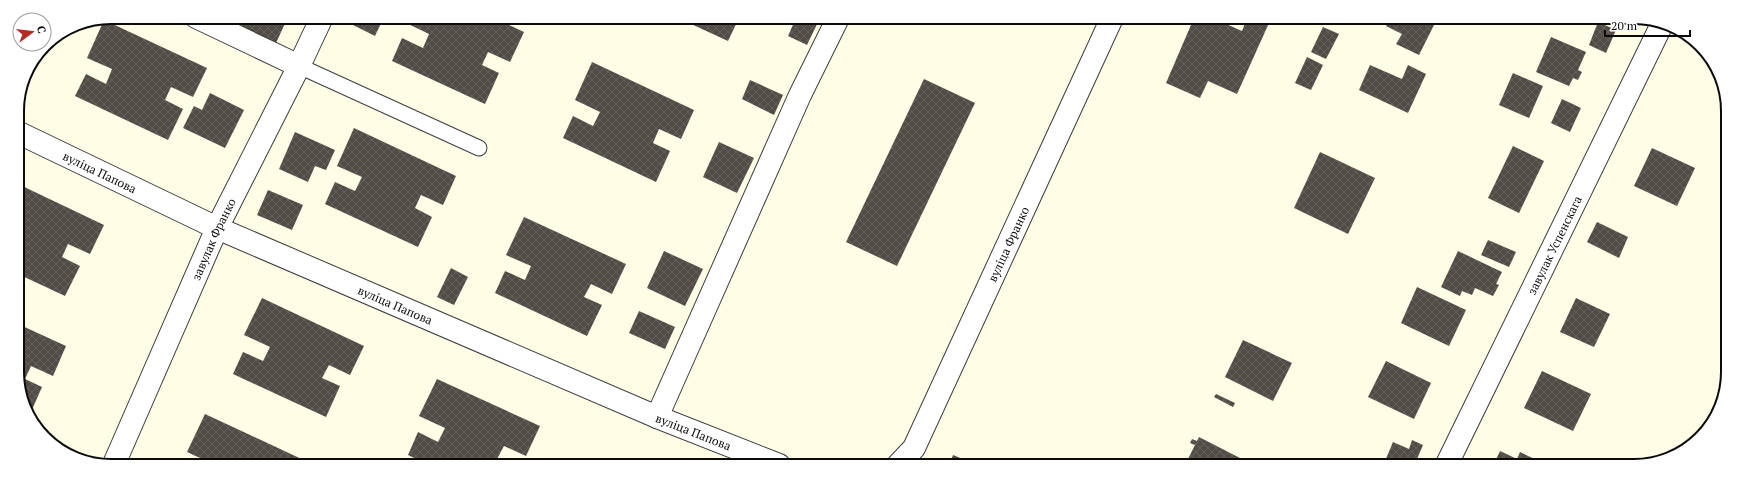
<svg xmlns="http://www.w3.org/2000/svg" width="1745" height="483" font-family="'PT Serif',serif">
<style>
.building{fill:url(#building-cross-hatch)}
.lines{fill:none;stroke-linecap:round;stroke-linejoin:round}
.service-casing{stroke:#3d3d3d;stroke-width:17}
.minor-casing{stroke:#3d3d3d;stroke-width:24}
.service{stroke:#fff;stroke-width:15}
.minor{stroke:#fff;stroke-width:22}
.labels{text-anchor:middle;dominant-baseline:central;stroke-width:4;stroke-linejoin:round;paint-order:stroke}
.street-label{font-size:12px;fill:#0a0a0a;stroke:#fff}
.rim{fill:none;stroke:#0a0a0a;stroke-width:2}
</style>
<defs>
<pattern id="building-cross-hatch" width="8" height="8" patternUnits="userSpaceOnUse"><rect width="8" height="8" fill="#524c46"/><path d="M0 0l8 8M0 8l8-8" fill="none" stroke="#66615c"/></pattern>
</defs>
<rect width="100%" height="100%" fill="#fffde6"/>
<path class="building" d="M246,17H288L276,43L241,27Z
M352,17H384L375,36L349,23Z
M406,17H492L524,32L510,62L488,52L482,65L499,73L485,104L392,61L402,38L423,48L429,34L404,22Z
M678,18H739L728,41Z
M796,18H820L807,45L788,36Z
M1194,18H1218L1217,20L1242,31L1247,18H1259L1269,23L1237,94L1208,81L1200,98L1166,83Z
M1390,19H1421L1434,25L1419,55L1396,44L1402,34L1386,26Z
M104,20L207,68L193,97L171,87L165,100L183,109L168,140L75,96L86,74L106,84L112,69L87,58Z
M1598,22L1616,30L1606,53L1589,45Z
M1323,27L1339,34L1326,59L1311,52Z
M1551,37L1586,52L1578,70L1582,72L1578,80L1573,78L1569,86L1536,72Z
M1307,57L1323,65L1311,90L1295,83Z
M592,62L694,110L681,139L659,129L653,143L670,151L656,182L563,138L573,116L593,126L600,112L575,100Z
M1370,65L1402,79L1408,65L1426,74L1408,113L1359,90Z
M1513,73L1543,86L1529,118L1499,105Z
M924,79L975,103L897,266L846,242Z
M750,80L783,95L774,115L742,99Z
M210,93L244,110L225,148L183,128L194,106L202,110Z
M1562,99L1581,108L1570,132L1551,123Z
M354,128L456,176L443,205L421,195L415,208L432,217L418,247L325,204L335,182L355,191L362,177L337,166Z
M295,132L335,150L326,170L315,166L308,182L279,169Z
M719,142L754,158L737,193L703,177Z
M1513,146L1544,161L1519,213L1488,198Z
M1652,148L1695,168L1677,206L1634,186Z
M1320,152L1375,178L1348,234L1294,208Z
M18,184L104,225L90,254L68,244L62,257L80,266L65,296L18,274Z
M268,190L303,205L292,230L257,215Z
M524,217L626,264L612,294L591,284L584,297L602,305L587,336L495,293L505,271L525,280L531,266L506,255Z
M1597,222L1628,237L1619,258L1587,242Z
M1488,240L1516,252L1509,267L1481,255Z
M664,251L703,269L685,306L647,288Z
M1458,251L1502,272L1496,284L1499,285L1493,296L1475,288L1472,295L1462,291L1460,296L1441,287Z
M451,268L468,277L454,305L437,297Z
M1417,287L1466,310L1449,346L1401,323Z
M262,298L364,346L350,375L329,365L322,378L340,386L326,417L233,374L243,352L263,361L270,347L244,335Z
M1576,298L1610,314L1594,347L1560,332Z
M639,311L675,327L665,349L629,333Z
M18,324L66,346L53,376L31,366L25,379L42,387L31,412L19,391Z
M1243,340L1292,363L1273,401L1225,377Z
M1386,361L1431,383L1414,419L1368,397Z
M1542,371L1591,394L1573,431L1524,408Z
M437,379L540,426L526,456L504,446L497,459L510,465H429L408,455L418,432L438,442L445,428L419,416Z
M1216,394L1235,403L1233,407L1214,397Z
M205,414L308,462L306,464H213L187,452Z
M1199,437L1240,458L1236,465H1185L1195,445L1190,443L1192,439L1197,441Z
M1412,440L1423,445L1414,466H1383L1393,442L1409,449Z
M1500,451L1517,459L1520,452L1543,463L1542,466H1493Z
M953,455L970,462L969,465H949Z"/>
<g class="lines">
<g class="service-casing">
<path id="service" d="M299,66L479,148"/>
</g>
<g class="minor-casing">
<g id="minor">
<path d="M196,17L299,66"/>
<path id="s1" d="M17,132L217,228L657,417L779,465"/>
<path d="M657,417L800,95L838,18"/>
<path id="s2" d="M114,464L217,228L299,66L322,17"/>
<path id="s3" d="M898,465L914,448L1112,18"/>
<path id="s4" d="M1446,466L1662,24"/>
</g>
</g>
<use href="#service" class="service"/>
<use href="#minor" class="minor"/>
</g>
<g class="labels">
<g class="street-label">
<text stroke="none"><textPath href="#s1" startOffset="92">вуліца Папова</textPath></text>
<text stroke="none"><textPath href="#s2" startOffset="246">завулак Франко</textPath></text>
<text stroke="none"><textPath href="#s3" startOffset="248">вуліца Франко</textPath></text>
<text stroke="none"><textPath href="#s4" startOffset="246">завулак Успенскага</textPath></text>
<text stroke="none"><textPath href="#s1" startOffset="416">вуліца Папова</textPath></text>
<text stroke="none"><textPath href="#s1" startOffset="740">вуліца Папова</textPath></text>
</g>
</g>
<path d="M0 0H1745V483H0ZM111 24H1634A87 87 0 0 1 1721 111V372A87 87 0 0 1 1634 459H111A87 87 0 0 1 24 372V111A87 87 0 0 1 111 24Z" fill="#fff" fill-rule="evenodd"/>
<path class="rim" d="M111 24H1634A87 87 0 0 1 1721 111V372A87 87 0 0 1 1634 459H111A87 87 0 0 1 24 372V111A87 87 0 0 1 111 24Z"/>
<g transform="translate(32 32) rotate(75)"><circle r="19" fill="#ffffff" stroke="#9d9d9d"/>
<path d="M0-3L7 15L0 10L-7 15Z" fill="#b92a23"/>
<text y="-6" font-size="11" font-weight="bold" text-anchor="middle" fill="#0a0a0a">С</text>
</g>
<path d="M1605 30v6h85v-6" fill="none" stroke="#0a0a0a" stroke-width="2"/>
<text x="1611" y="30" font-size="12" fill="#0a0a0a" stroke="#ffffff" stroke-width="3" paint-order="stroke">20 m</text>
</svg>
